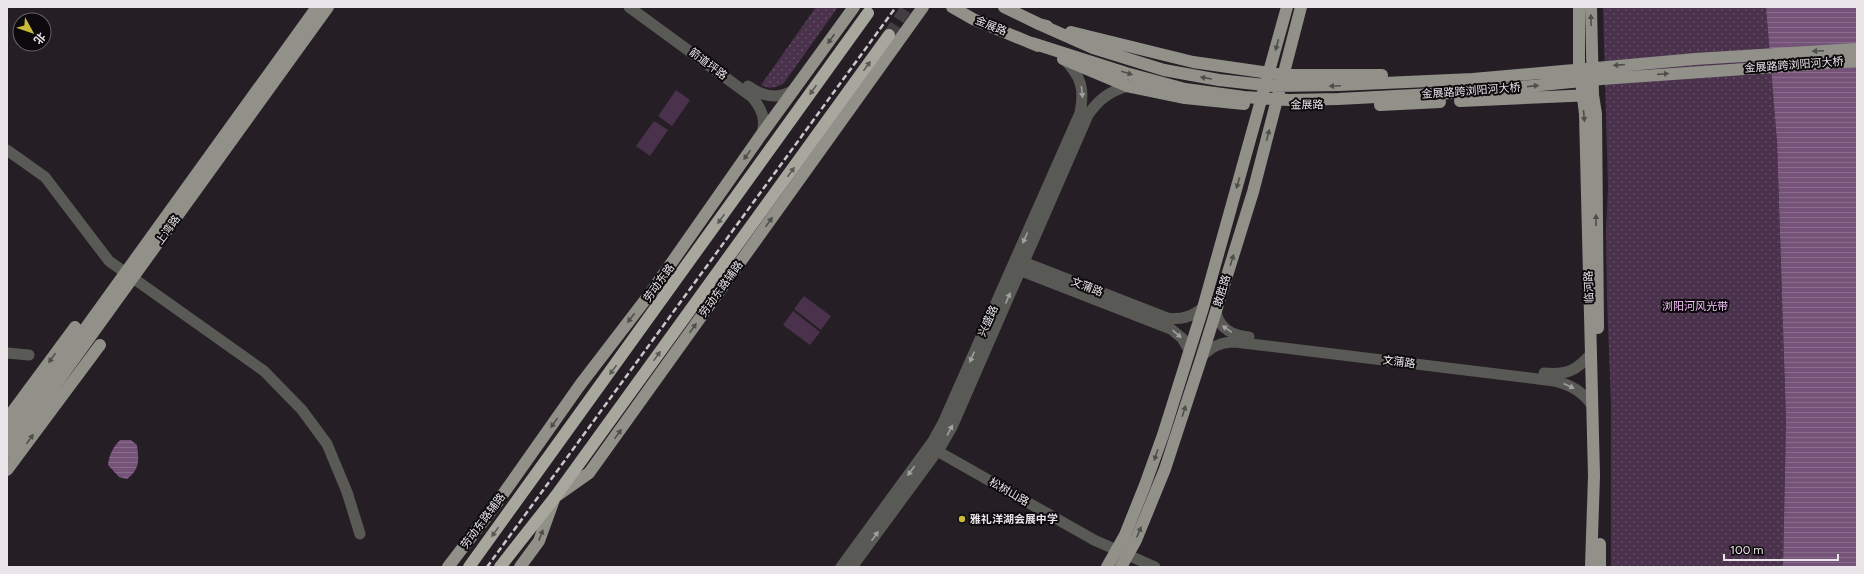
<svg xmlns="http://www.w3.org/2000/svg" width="1864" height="574" font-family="Figtree,'Noto Sans SC',sans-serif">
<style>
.green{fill:#4a314c}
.park{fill:url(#park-dots)}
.water{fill:url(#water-rules)}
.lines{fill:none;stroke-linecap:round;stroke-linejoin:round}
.highway-tunnel{stroke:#423d42;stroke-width:12;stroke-dasharray:12 6;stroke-linecap:butt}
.minor{stroke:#595955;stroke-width:11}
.major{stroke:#919189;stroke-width:12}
.highway{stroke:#a8a79d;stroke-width:12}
.rail{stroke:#cac6ca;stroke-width:2.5;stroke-dasharray:6 3;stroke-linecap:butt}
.oneway{fill:#4e4e4a}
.oneway2{fill:#5a5854}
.oneway3{fill:#a19f9f}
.poi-dot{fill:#c9ba3a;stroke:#0c0a0c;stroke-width:1.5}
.labels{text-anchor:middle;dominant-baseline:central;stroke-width:4;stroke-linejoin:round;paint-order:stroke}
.street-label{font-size:11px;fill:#e9e5e9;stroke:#0c0a0c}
.park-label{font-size:11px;fill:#f7bffd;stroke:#0c0a0c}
.poi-label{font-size:11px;font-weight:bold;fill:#e9e5e9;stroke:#0c0a0c;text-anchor:start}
</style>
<defs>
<pattern id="park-dots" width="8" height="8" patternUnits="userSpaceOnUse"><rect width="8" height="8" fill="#4a314c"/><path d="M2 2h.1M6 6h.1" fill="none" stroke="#644f66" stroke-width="1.8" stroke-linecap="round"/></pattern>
<pattern id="water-rules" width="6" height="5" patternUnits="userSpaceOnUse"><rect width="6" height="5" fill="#755278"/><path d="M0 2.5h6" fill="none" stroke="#896b8b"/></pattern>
</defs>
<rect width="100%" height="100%" fill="#251f25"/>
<path class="green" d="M676,90L690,100L672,126L658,116Z
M654,121L668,130L650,156L636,146Z
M804,296L831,316L821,330L794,309Z
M793,311L820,332L810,345L783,325Z"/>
<path class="park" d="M816,7H838L784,83C776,88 770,89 761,85Z
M1603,7H1766L1777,142L1786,421L1783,567H1611V404L1607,298L1606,232L1608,187Z"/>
<path class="water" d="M1766,7H1857V567H1783L1786,421L1777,142Z
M120,440H131L137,445C139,461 140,469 127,479L119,477L108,465C109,455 113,447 120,440Z"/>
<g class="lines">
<path class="highway-tunnel" d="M889,35L907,7"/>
<path class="minor" d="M629,7L752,97C762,109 766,119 762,134
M748,86C763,97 778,100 794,90
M7,150L45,177L109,261L264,371L302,410L327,444L347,492L360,534
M1018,260L1167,318C1181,320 1191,317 1203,308
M1014,268L1171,329L1182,338L1189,350
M1216,312C1220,330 1233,335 1249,337
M7,353L29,355
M1202,356C1212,347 1220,342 1235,342L1554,381C1570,384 1582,391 1592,405
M1544,373C1567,375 1576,371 1591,354
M932,448L1094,540L1155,567
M841,567L933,441L943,423L1080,113C1085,89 1081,76 1064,59
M852,567L941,446L952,427L1088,115C1099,99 1109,92 1127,86"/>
<path class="major" d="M952,7L973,19L1038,46
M1004,7L1039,24L1047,26
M1579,7V65L1585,114L1594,476L1591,567
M1591,7L1593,95L1596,114L1598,328
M1039,24L1093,48L1164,70L1219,80L1273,86L1339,85L1473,79L1695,59L1857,49
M1071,32L1193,62L1283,75H1382
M1032,43L1126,73L1185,89L1244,97L1289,100L1338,99L1472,92L1602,79L1857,61
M1063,59L1127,86L1185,98L1244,104
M1460,101L1593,95
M1380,105L1440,102
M7,419L75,327
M7,437L317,7
M7,452L328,7
M7,470L100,345
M448,567L494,507L580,385L649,295L761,135L854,7
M520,567L539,541L555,497L589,473L923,7
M1107,567L1125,535L1145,485L1163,435L1203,308L1287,7
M1121,567L1136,540L1165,469L1202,356L1253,192L1301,7
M1600,567V544"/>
<path class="highway" d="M469,567L868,13
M500,567L555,497L889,35"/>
<path class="rail" d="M487,567L896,7"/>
</g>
<defs><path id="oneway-solid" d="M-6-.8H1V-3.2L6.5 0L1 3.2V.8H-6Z"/></defs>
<g class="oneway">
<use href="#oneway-solid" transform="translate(1591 20) rotate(-92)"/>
<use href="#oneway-solid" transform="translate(831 39) rotate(126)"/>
<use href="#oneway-solid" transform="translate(1277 45) rotate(105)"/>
<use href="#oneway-solid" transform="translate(1818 51) rotate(177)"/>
<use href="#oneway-solid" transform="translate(1619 65) rotate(175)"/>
<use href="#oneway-solid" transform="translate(1127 73) rotate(17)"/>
<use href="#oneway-solid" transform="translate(1663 74) rotate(-4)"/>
<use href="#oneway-solid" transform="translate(1206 78) rotate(-171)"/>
<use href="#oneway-solid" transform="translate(1335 86) rotate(178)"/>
<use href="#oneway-solid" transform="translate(1533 86) rotate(-6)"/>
<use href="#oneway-solid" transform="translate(1584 116) rotate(85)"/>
<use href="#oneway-solid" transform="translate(1268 135) rotate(-75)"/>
<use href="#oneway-solid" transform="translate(747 155) rotate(125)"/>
<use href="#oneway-solid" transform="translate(1238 183) rotate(106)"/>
<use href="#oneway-solid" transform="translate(1596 220) rotate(-90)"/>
<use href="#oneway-solid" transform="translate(769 222) rotate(-54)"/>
<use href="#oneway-solid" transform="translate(1232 260) rotate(-73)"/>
<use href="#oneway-solid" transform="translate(631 318) rotate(127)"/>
<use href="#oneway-solid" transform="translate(693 328) rotate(-54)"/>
<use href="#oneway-solid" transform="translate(52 358) rotate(126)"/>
<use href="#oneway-solid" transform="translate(1184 411) rotate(-72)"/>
<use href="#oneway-solid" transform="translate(554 423) rotate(125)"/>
<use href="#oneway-solid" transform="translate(618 434) rotate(-54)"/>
<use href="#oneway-solid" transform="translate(30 439) rotate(-54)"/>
<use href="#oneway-solid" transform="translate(1156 455) rotate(109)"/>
<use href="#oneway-solid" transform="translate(1139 532) rotate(-67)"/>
<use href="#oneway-solid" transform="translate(541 535) rotate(-69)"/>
</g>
<g class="oneway2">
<use href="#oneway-solid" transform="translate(867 66) rotate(-54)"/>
<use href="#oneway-solid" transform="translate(813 90) rotate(125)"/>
<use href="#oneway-solid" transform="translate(791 172) rotate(-54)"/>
<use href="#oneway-solid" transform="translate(721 219) rotate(126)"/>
<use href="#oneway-solid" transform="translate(657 356) rotate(-54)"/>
<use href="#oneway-solid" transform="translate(613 370) rotate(126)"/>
<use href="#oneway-solid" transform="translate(495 532) rotate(126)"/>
</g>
<g class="oneway3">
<use href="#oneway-solid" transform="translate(1082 92) rotate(84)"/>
<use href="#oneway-solid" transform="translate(1025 238) rotate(114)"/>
<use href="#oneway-solid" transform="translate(1008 298) rotate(-67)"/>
<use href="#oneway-solid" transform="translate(1227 329) rotate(-145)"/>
<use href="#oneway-solid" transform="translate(1177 334) rotate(41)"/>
<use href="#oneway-solid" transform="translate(972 357) rotate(114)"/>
<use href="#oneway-solid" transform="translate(1569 386) rotate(25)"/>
<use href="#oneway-solid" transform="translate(950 430) rotate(-62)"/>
<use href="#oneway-solid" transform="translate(911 471) rotate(126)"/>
<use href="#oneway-solid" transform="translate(875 536) rotate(-54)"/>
</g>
<circle class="poi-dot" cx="962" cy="519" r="4"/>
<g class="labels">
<g class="street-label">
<text transform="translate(991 26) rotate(22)">金展路</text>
<text transform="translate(708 64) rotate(37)">箭道坪路</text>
<text transform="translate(1794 65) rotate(-4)">金展路跨浏阳河大桥</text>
<text transform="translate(1471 91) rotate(-4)">金展路跨浏阳河大桥</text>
<text transform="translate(1307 105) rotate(-1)">金展路</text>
<text transform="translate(168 230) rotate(-54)">上湾路</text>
<text transform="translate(659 283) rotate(-54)">劳动东路</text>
<text transform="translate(1087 287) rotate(21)">文蒲路</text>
<text transform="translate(1589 287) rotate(-92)">临河路</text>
<text transform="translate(721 289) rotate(-54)">劳动东路辅路</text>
<text transform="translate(1222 291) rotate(-73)">敢胜路</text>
<text transform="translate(988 321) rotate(-66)">兴盛路</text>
<text transform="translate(1399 362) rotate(7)">文蒲路</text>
<text transform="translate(1009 492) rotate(30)">松树山路</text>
<text transform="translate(483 521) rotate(-53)">劳动东路辅路</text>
</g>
<g class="park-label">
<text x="1695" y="306">浏阳河风光带</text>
</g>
<g class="poi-label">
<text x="970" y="519">雅礼洋湖会展中学</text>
</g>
</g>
<rect width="1864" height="574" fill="none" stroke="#e9e5e9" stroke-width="16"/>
<g transform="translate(32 32) rotate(130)"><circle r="19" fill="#0c0a0c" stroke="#646264"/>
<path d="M0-3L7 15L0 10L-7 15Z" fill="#c9ba3a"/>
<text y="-6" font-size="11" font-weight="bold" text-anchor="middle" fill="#e9e5e9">北</text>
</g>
<path d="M1724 554v6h114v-6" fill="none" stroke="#e9e5e9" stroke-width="2"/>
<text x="1730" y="554" font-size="12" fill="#e9e5e9" stroke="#0c0a0c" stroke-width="3" paint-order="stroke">100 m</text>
</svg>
